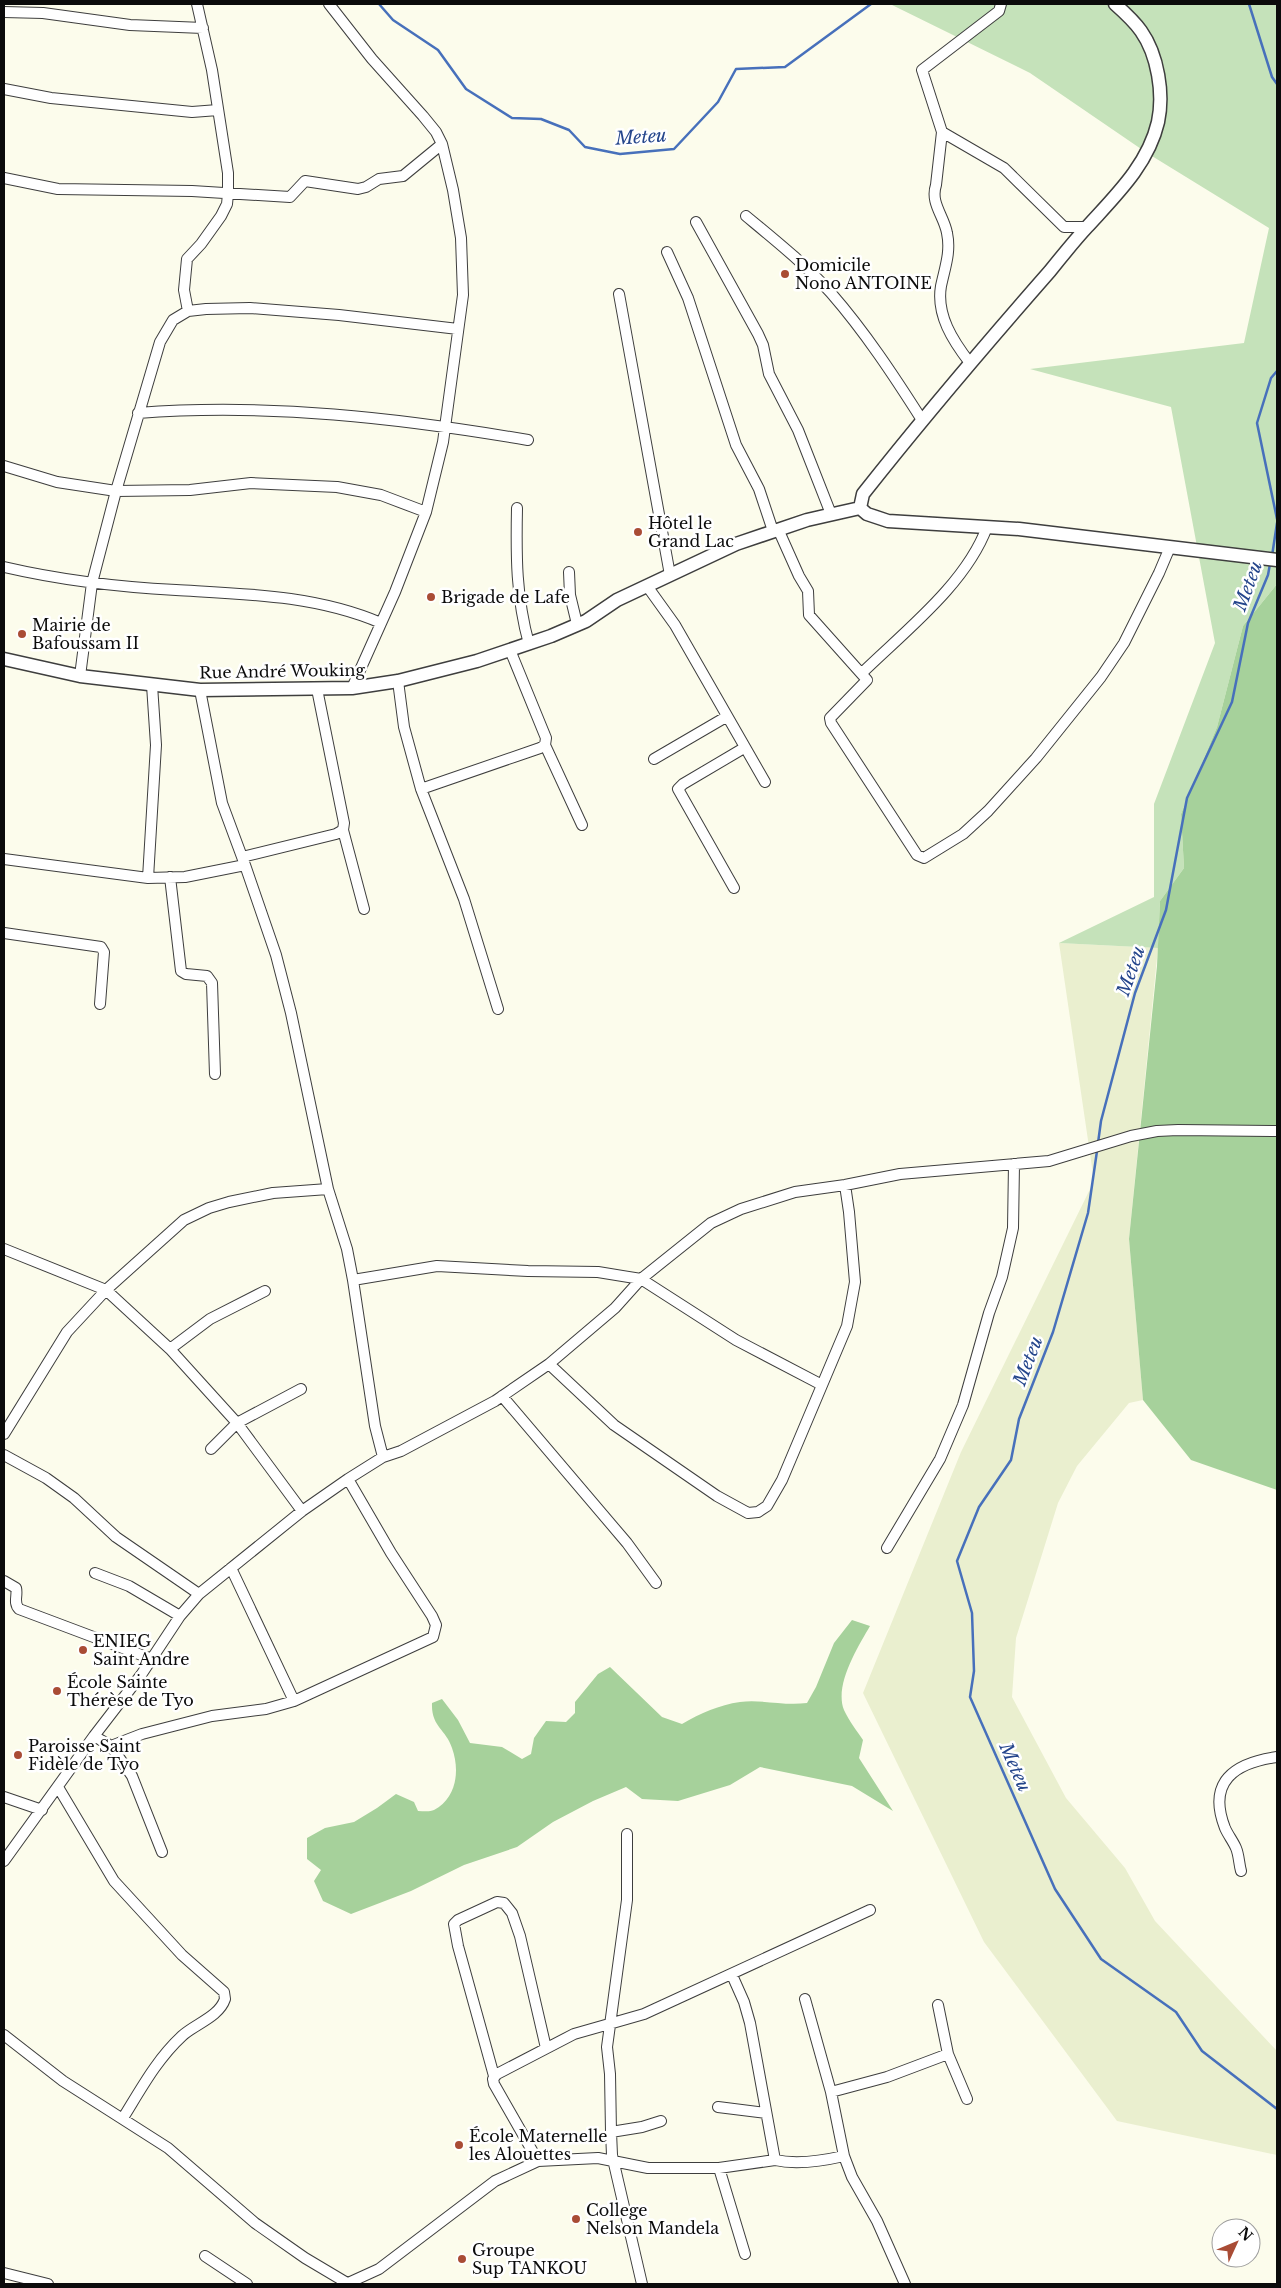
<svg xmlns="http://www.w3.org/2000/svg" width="1281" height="2288" font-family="'Libre Baskerville',serif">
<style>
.farmland{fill:#eaefcf}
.green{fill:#c5e2ba}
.forest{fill:#a6d19b}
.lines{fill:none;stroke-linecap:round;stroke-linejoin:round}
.stream{stroke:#4770bb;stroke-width:2.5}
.minor-casing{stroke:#3e3e3e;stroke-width:12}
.tertiary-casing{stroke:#3e3e3e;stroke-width:15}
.minor{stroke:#fff;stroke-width:10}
.tertiary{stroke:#fff;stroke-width:12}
.poi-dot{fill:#a94c35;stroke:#fff;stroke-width:2}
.labels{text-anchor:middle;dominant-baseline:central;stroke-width:5;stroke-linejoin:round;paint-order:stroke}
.poi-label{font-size:16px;fill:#0b0b0b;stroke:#fff;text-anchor:start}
.street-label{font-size:16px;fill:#0b0b0b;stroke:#fff}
.water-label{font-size:18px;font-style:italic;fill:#25468c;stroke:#fff}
</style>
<rect width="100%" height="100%" fill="#fcfcec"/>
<path class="farmland" d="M1059,943L1158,948L1129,1239L1143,1400L1129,1403L1077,1466L1058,1503L1016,1638L1012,1697L1066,1798L1125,1868L1155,1921L1277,2051V2155L1117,2121L984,1942L863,1693L961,1452L1094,1181Z"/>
<path class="green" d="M890,4H1277V584L1243,626L1217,727L1181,814L1184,868L1160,901L1158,948L1059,943L1154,897V804L1215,643L1171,407L1030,369L1244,343L1269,228L1147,153L1030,73Z"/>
<path class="forest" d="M1277,584V1490L1191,1460L1143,1400L1129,1239L1157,966L1160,901L1184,868L1181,814L1217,727L1243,626Z
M852,1620L870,1626C858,1647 834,1685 844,1710C849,1721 857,1731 863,1740L859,1758L893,1811L852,1786L760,1767L730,1785L678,1801L642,1799L626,1787L593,1801L553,1822L517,1847L464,1865L411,1891L351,1914L323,1901L314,1881L321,1870L307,1859V1838L325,1828L354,1822L377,1808L396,1794L414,1802L418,1811C423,1811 430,1812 434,1810C457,1798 460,1770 452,1748C446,1729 431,1727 432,1703L442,1699L458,1720L470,1743L502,1747L522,1759L531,1754L534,1738L546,1721L566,1722L575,1713V1702L598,1674L610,1667L662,1717L682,1724C701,1713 719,1705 740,1702C761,1699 783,1706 807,1703L816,1687L834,1643Z"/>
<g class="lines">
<path class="stream" d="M379,4L393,20L438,50L466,89L512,118L541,119L569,130L585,147L620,154L674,149L718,102L736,69L785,67L871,4
M1249,4L1272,77L1277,84
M1277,371L1271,378L1257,423L1277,519
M1272,556L1277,523
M1098,1143L1101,1121L1135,993L1166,910L1187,798L1232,702L1248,623L1268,575L1270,564
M1097,1151L1088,1213L1053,1332L1019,1419L1011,1460L979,1507L957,1561L972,1613L974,1671L970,1697L1055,1889L1101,1959L1176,2012L1202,2051L1277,2109"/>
<g class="minor-casing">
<path id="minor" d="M329,4L372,59L423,116L436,132L442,144L453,190L461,238L463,295L443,442L426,512L395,592L352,688
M4,12L43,13L130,25L203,28
M4,89L51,98L192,112L218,110
M942,132L1004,168L1064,227H1087
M4,178L58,189L192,191L290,197L305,181L358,189L366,187L379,179L403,176L442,144
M746,216C775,240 805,264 831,293C865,332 894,376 922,420
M696,222L758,334L763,345L769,374L798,430L831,514
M667,252L688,298L736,445L759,489L773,531
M619,294L670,575
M188,311L184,290L187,259L201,244L221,216L227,204L228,194V173L212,70L197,4
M970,363C953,341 936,315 941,286C945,267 951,252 947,233C944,216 930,203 936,185L942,132L922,70L999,11L1001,4
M138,413C269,403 399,418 528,440
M4,466L57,482L116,491L190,490L251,483L337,487L381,495L426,512
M517,508C516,556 516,597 529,644
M778,529L799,576L808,591L809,615L867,680L832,716L830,718L831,723L917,855L924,858L963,834L988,811L1036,758L1101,677L1124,643L1159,573L1170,547
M4,567C60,580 118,587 176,590C245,594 316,595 381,623
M569,572L570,595L577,624
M647,586L675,625L765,782
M510,650L546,738L545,745L582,825
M862,673C905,631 966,584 987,527
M80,676L92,583L116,491L160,342L173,320L188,311L206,309L250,308L339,315L458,329
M398,681L404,727L421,789L464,899L498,1009
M654,759L726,717
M421,789L540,748L545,745
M343,830L364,909
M242,857L336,834L343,830L344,823L317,689
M4,859L148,878L185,877L245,865L222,803L200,690
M245,865L276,955L291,1013L328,1189L347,1249L353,1280L375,1426L383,1457
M170,877L181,971L186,974L207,976L212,983L215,1074
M148,878L156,745L152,685
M734,888L678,789L683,784L744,748
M4,933L101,947L104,952L100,1004
M4,1249L106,1290L170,1349L237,1423L302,1511
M353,1280L437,1266L528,1271L598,1272L641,1279L736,1340L822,1385
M170,1349L210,1319L265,1291
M549,1364L614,1425L717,1496L748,1513L758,1512L767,1506L782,1480L847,1326L855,1282L849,1212L845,1185
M502,1396L627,1543L656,1583
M4,1434L67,1332L106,1290L184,1220L209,1208L229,1202L273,1193L328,1189
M211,1449L237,1423L301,1389
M4,1455L46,1478L74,1498L116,1537L199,1594
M887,1548L940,1459L963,1405L989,1313L1002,1277L1013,1228L1014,1164
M231,1568L294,1701
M95,1573L129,1586L180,1616
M4,1581L16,1588C18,1595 13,1603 19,1609L152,1659
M94,1736L111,1746L132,1776L162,1852
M111,1746L142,1734L212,1716L266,1709L294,1701L433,1637L436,1625L432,1616L391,1553L348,1479
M58,1787L114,1881L182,1955L224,1992L225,1999C219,2017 195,2024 182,2036C157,2059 141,2089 123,2118
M4,1797L42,1810
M4,1861L94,1736L141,1675L180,1616L199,1594L302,1511L348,1479L383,1457L401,1451L495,1401L549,1364L615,1308L641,1279L711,1223L741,1209L795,1192L845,1185L900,1174L1049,1161L1131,1136L1157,1131L1178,1130L1277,1131
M1241,1871C1239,1864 1239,1855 1236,1848C1233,1841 1228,1835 1225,1828C1207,1782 1234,1763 1277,1757
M732,1975L744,2002L750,2023L775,2160
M805,1999L831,2092L844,2156L852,2177L877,2221L905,2284
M938,2005L948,2054L967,2099
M4,2035L63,2081L168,2148L255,2223L305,2258L347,2283
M494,2076L458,1946L454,1924L458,1920L497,1902L504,1903L512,1913L520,1936L546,2048
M831,2092L887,2077L948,2054
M718,2107L766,2113
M611,2132L610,2074L607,2047L627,1900V1834
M538,2161L494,2084L493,2079L497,2074L574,2034L644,2014L870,1910
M719,2168L745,2254
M205,2256L247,2284
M4,2273L48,2284
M346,2284L379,2269L495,2181L538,2161L598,2158L648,2168H719L775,2160C797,2165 822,2161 844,2156
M642,2284L612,2155L611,2132L642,2127L661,2121"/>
</g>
<g class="tertiary-casing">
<path id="tertiary" d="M860,508L863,494C923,418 986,344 1050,271C1062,256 1074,241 1087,227C1115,196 1148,165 1158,122C1164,94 1158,55 1141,31C1134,21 1124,12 1115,4
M860,508L867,514L888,521L1019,529L1277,560
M4,659L80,676L200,690L352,688L398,681L477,661L551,636L586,621L617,600L736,544L807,520L860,508"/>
</g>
<use href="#minor" class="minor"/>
<use href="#tertiary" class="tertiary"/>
</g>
<g class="poi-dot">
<circle cx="785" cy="274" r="5"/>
<circle cx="638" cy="532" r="5"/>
<circle cx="431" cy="597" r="5"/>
<circle cx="22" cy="634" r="5"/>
<circle cx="83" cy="1650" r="5"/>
<circle cx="57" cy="1691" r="5"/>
<circle cx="18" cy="1755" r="5"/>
<circle cx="459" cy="2145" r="5"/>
<circle cx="576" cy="2219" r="5"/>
<circle cx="462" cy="2259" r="5"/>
</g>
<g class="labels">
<g class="poi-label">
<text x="795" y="265">Domicile<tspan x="795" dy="18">Nono ANTOINE</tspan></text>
<text x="648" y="523">Hôtel le<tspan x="648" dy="18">Grand Lac</tspan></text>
<text x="441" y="597">Brigade de Lafe</text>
<text x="32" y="625">Mairie de<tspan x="32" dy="18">Bafoussam II</tspan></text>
<text x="93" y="1641">ENIEG<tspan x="93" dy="18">Saint Andre</tspan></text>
<text x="67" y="1682">École Sainte<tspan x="67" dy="18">Thérèse de Tyo</tspan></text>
<text x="28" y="1746">Paroisse Saint<tspan x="28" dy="18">Fidèle de Tyo</tspan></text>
<text x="469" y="2136">École Maternelle<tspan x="469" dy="18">les Alouettes</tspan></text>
<text x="586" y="2210">College<tspan x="586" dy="18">Nelson Mandela</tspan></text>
<text x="472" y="2250">Groupe<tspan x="472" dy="18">Sup TANKOU</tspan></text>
</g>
<g class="street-label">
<text transform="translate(282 671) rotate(-1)">Rue André Wouking</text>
</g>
<g class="water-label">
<text transform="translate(641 137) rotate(-4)">Meteu</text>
<text transform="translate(1248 586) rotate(-70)">Meteu</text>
<text transform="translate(1131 971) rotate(-71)">Meteu</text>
<text transform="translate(1028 1361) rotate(-69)">Meteu</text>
<text transform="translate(1015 1767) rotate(66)">Meteu</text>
</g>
</g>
<rect width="1281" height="2288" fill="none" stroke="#0b0b0b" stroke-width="10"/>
<g transform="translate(1236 2243) rotate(46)"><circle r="24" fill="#ffffff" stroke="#9d9d9d"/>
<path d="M0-4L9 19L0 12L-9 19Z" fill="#a94c35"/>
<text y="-8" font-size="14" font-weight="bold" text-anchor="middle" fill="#0b0b0b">N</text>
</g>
</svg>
